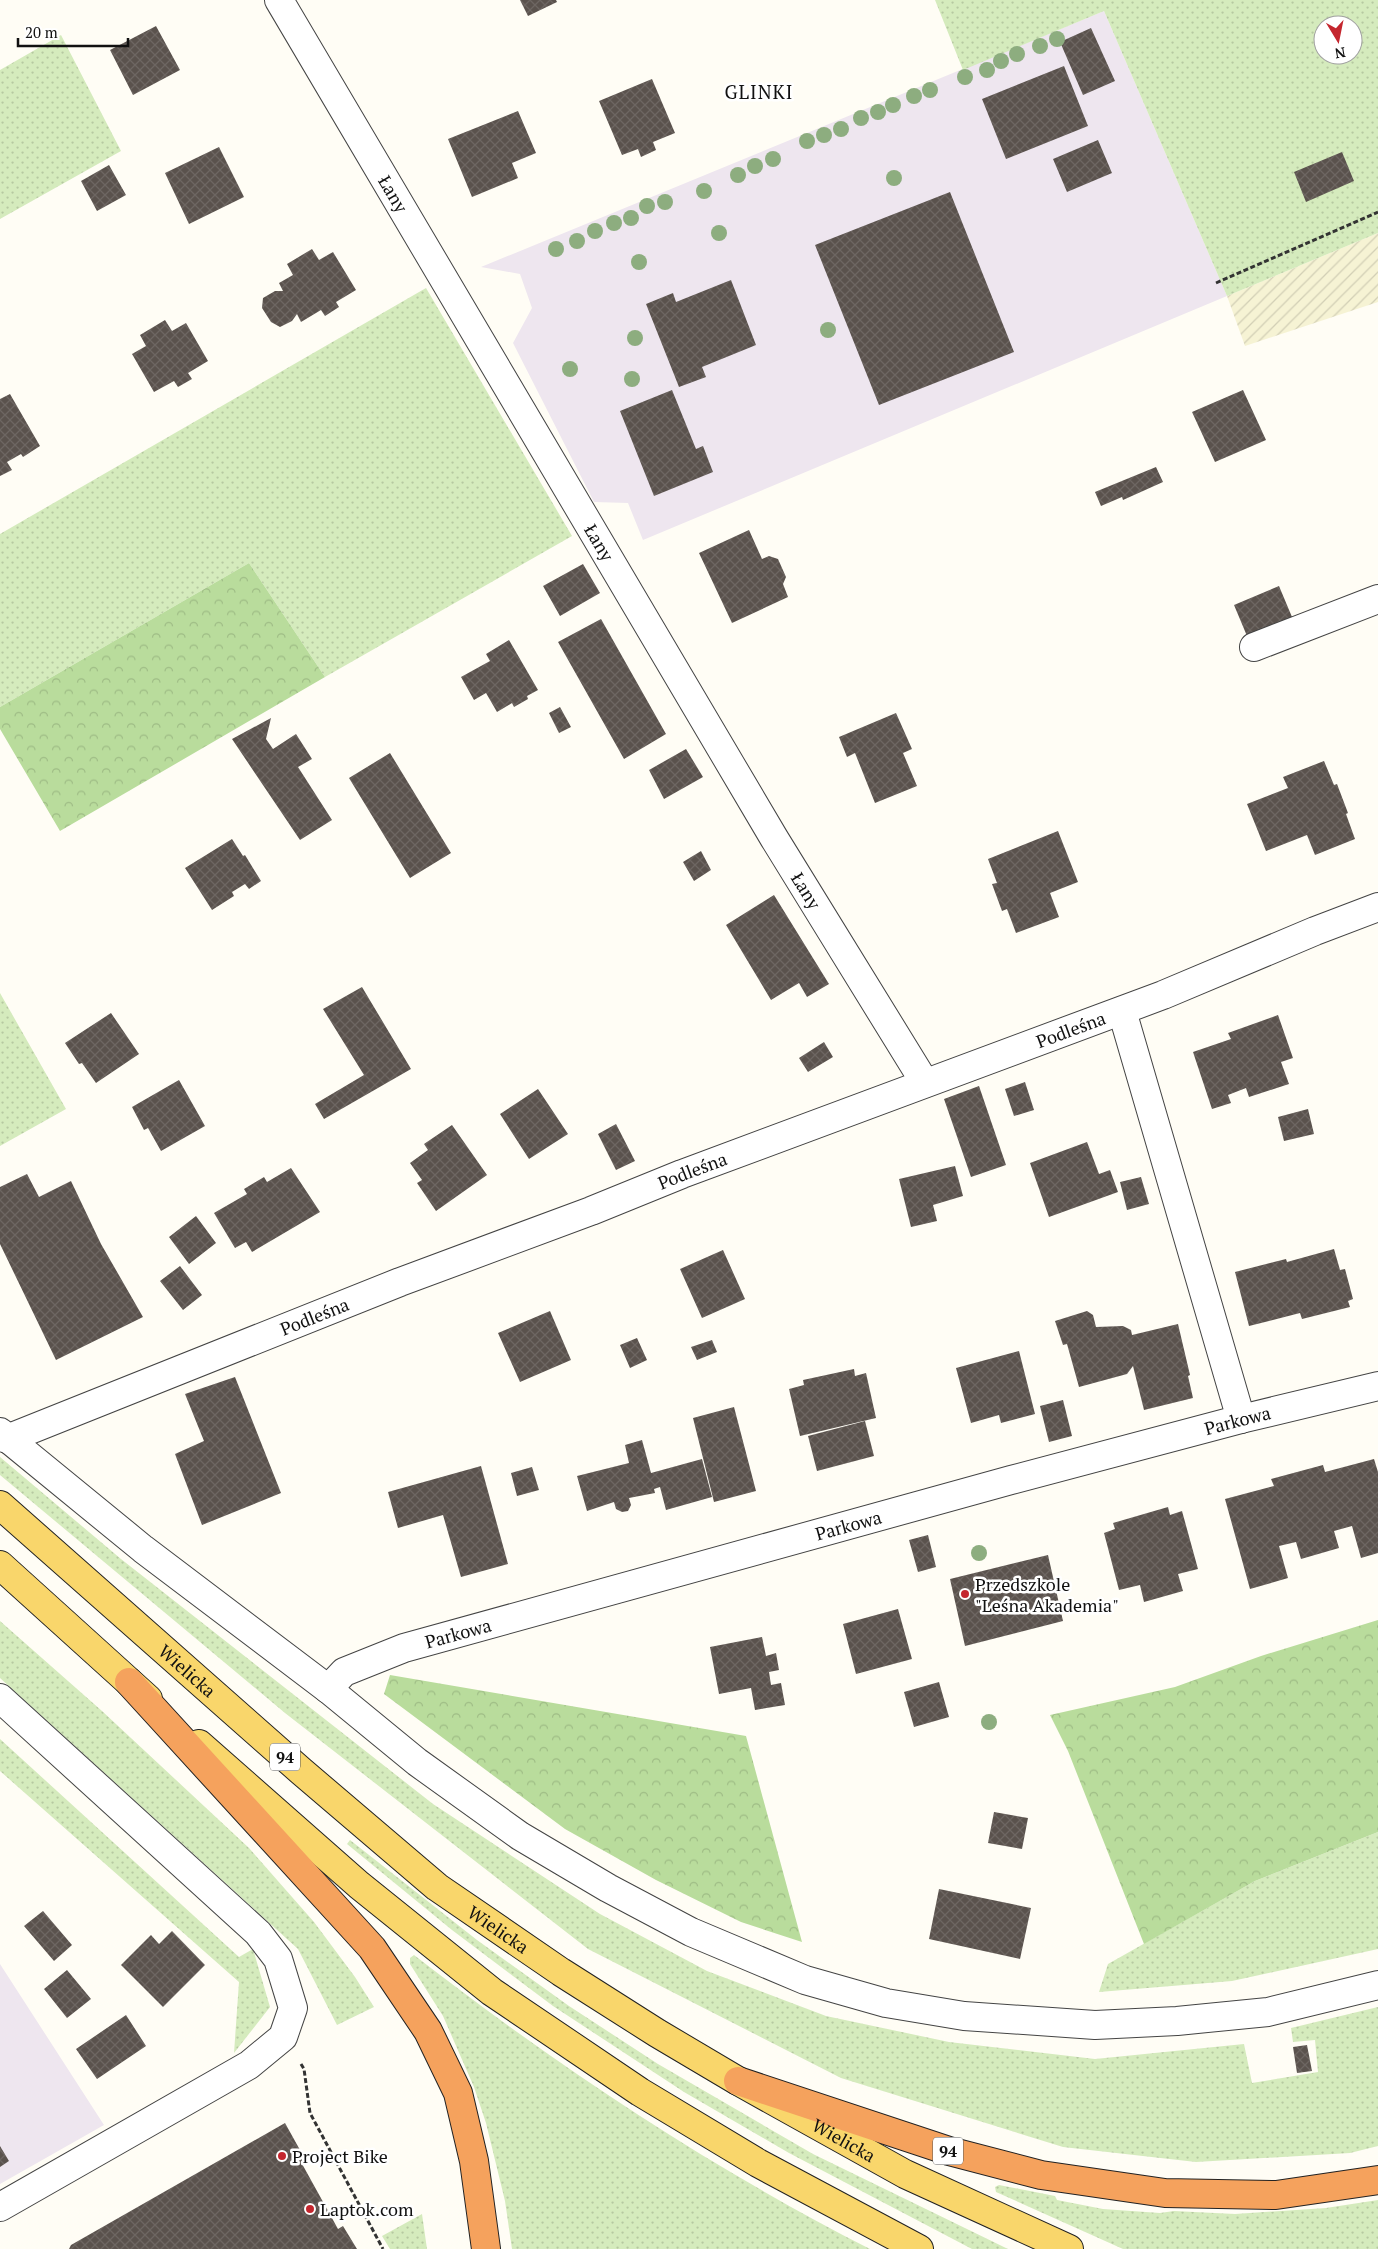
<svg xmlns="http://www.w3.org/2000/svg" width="1378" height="2249" font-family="'PT Serif',serif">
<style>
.industrial{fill:#eee6ef}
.farmland{fill:url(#farmland-furrows)}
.green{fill:url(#green-dots);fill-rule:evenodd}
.forest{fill:url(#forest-crowns)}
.building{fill:url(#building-cross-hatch)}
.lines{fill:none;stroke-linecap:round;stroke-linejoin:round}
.minor-casing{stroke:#444;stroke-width:30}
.major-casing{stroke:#222;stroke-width:30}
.highway-casing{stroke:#222;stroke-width:30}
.path{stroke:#333;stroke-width:3;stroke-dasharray:5 2.5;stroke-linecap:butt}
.minor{stroke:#fff;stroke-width:28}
.major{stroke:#f9d66b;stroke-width:28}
.highway{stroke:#f5a25d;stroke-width:28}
.tree{fill:#8dad7f}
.poi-dot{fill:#c4262e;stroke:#fff;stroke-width:2}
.labels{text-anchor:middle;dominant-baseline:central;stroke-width:5;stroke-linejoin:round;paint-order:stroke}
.shield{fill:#fff;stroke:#585858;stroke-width:1}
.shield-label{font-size:16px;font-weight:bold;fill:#111}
.street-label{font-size:18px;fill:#111;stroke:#fff}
.poi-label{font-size:18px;fill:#111;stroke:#fff;text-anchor:start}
.neighbourhood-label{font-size:19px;letter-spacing:1px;fill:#111;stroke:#fff}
</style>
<defs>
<pattern id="farmland-furrows" width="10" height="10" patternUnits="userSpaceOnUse" patternTransform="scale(1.25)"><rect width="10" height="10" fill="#f6f3d4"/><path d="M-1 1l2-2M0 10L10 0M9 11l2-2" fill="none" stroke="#d2cfb5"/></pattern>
<pattern id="green-dots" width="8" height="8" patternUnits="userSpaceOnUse" patternTransform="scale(1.25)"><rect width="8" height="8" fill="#d5ebbd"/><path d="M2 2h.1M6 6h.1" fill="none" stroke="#b6c8a1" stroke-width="1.8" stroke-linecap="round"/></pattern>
<pattern id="forest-crowns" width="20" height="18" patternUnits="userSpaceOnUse" patternTransform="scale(1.25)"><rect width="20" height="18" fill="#b9dc9c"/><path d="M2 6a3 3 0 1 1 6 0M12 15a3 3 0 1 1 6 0" fill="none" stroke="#9ebc85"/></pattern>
<pattern id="building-cross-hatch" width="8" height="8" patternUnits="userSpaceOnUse" patternTransform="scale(1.25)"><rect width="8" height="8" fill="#5a524d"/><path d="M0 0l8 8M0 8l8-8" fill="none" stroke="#6d6662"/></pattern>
</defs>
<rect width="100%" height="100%" fill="#fffdf5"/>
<path class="industrial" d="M1104,11L1227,296L643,540L628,503L594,502L513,343L532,308L520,274L481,267Z
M0,1964L104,2125L0,2184Z"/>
<path class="farmland" d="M1378,233V302L1245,346L1227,296Z"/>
<path class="green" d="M935,0H1378V233L1227,296L1104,11L963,70ZM1323,25H1353V55H1323Z
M61,35L121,151L0,219V70Z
M426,288L572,536L325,677L249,563L0,707V534Z
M0,993L66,1109L0,1146Z
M0,1457L121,1559L433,1804L600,1914L707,1971L826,2016L949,2042L1095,2059L1244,2044L1252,2083L1318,2072L1315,2040L1293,2042L1291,2028L1378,2007V2146L1350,2153L1196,2162L1063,2147L841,2078L588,1949L285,1713L0,1475Z
M0,1621L102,1711L249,1848L314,1922L355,1977L374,2007L337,2025L298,1949L0,1678Z
M0,1739L239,1957L253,1949L270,2007L234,2053L239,1982L0,1771Z
M1378,1832V1949L1232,1981L1099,1992L1108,1964L1255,1881Z
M350,1840L477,1940L569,2006L658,2064L813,2154L1008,2249H972L789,2153L684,2092L553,2006L452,1930L347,1844Z
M414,1955C557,2066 709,2167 870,2249H512L505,2201L486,2123L474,2087L443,2016L410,1964V1958Z
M999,2185L1055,2196L1057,2200L1103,2209L1160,2213L1174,2211L1235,2214L1326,2208L1378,2200V2249H1123L996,2192L995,2187Z
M422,2214L427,2249H390L382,2236Z"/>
<path class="forest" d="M249,563L325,677L60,831L0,729V707Z
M1378,1620V1832L1255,1881L1144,1944L1068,1751L1050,1715L1175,1687L1261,1656Z
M390,1675L746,1736L802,1942L741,1922L656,1880L565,1829L384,1694Z"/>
<path class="building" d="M520,0H556L557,2L528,16Z
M156,26L180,70L133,95L110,50Z
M1091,28L1115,81L1083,95L1060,42Z
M1064,66L1088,126L1006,159L982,99Z
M652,79L675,133L653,142L656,150L641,157L638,149L622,155L599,101Z
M518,111L536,153L512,163L518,178L472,197L448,139Z
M1098,140L1112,173L1067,192L1053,159Z
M219,147L244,197L189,224L165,173Z
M1342,152L1354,181L1306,202L1294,172Z
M109,165L126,195L97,211L81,181Z
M950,192L1014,352L879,405L815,245Z
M312,249L319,260L333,252L356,290L336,302L339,307L325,316L321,310L301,322L297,314L292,321L280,327L271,322L262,308L263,298L275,291H283L279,283L293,275L287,264Z
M731,280L756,345L702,367L706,377L679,387L646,304L673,293L676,302Z
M165,320L172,331L186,323L208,361L188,373L192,379L178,387L174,381L154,392L132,354L146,346L140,335Z
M672,390L696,449L703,446L713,472L654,496L620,411Z
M1243,390L1266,440L1215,462L1192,412Z
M10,394L40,446L23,457L21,454L7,462L12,470L0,476V399Z
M1156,467L1163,482L1123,500L1122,497L1101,506L1095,492Z
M749,530L762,559L769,556L778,559L786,577L783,584L788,597L732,623L699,553Z
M583,564L600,593L560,616L543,586Z
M1279,586L1292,617L1247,636L1234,605Z
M601,619L666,734L624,759L558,642Z
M509,640L538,690L527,696L528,699L514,707L512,703L497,712L486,693L474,700L461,677L490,661L486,654Z
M560,707L571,727L559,733L549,713Z
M896,713L912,749L903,753L917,786L875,803L855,753L847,757L839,737Z
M271,718L266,739L273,749L296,734L312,759L298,767L332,820L300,840L232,739Z
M686,749L703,777L664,799L649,770Z
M390,753L451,853L410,878L349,778Z
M1324,761L1334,785L1337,784L1348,813L1346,814L1355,839L1315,855L1307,835L1266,851L1247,804L1288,788L1283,777Z
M1058,831L1078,882L1050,893L1059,917L1016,933L1007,909L1002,911L992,884L997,883L988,859Z
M232,839L243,856L245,855L261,881L249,889L245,884L232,892L234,896L212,910L185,868Z
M701,851L711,870L694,881L683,862Z
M774,895L829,984L807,997L799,983L771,1000L726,925Z
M362,987L411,1069L324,1119L315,1104L364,1075L323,1009Z
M111,1013L139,1054L96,1083L82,1063L79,1064L65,1043Z
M1278,1015L1293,1058L1281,1062L1289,1084L1249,1097L1246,1088L1228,1095L1231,1103L1212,1109L1193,1052L1231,1039L1228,1033Z
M824,1042L833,1057L808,1072L799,1058Z
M179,1080L205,1126L161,1151L148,1128L144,1130L132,1107Z
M1025,1082L1034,1110L1014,1116L1005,1089Z
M979,1086L1006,1165L971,1177L944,1099Z
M538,1089L568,1134L529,1159L500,1114Z
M1308,1109L1314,1134L1284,1141L1278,1117Z
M616,1124L635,1161L616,1170L598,1134Z
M452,1125L487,1175L436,1211L417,1183L422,1180L410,1163L428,1150L424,1144Z
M1087,1142L1099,1174L1110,1170L1118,1192L1049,1217L1030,1163Z
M955,1166L963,1196L933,1205L937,1221L911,1227L899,1179Z
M291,1168L320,1212L252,1252L246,1242L235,1248L214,1213L247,1194L244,1189L264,1177L267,1182Z
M27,1174L39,1197L71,1181L101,1244L143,1317L56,1360L0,1244V1187Z
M1141,1177L1149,1204L1127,1210L1120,1182Z
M196,1216L216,1243L189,1264L169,1237Z
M1334,1249L1340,1270L1345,1269L1353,1299L1348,1301L1350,1307L1302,1319L1300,1313L1249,1326L1235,1272L1286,1259L1287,1262Z
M723,1250L745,1299L702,1318L680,1269Z
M180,1266L202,1295L183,1310L160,1281Z
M550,1311L571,1360L520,1382L498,1333Z
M1087,1311L1093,1315L1096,1327L1123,1326L1131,1330L1132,1335L1178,1324L1190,1375L1188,1376L1193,1398L1144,1410L1133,1366L1127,1374L1079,1387L1067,1344L1063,1345L1055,1321Z
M637,1338L647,1360L630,1368L620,1345Z
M712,1340L717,1352L697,1360L691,1347Z
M1019,1351L1035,1414L1001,1423L999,1415L971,1423L956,1368Z
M854,1369L855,1376L866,1373L876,1418L800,1436L789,1389L804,1385L803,1380Z
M235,1377L281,1493L202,1525L175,1454L204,1441L185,1394Z
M1063,1400L1072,1436L1049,1442L1040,1406Z
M734,1407L756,1491L714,1502L693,1418Z
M865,1421L874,1456L817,1471L808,1436Z
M642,1440L651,1473L702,1459L712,1497L666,1510L660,1487L654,1489L655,1493L629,1498L631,1505L628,1511L622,1512L616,1509L614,1502L587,1511L577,1476L629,1463L625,1445Z
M1374,1459L1378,1472V1553L1361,1558L1352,1526L1334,1531L1339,1548L1301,1559L1296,1542L1279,1546L1288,1578L1250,1589L1225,1499L1274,1486L1271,1479L1323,1465L1325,1472Z
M481,1466L508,1564L461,1577L443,1515L398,1528L388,1492Z
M532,1467L539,1490L517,1496L511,1473Z
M1168,1507L1170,1515L1182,1511L1198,1569L1178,1574L1183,1591L1144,1602L1140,1585L1119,1590L1104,1533L1115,1529L1113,1523Z
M928,1535L936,1567L918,1572L909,1540Z
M1048,1555L1063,1621L965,1646L950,1579Z
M898,1609L912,1659L856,1674L843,1624Z
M762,1637L766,1656L776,1653L779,1670L769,1672L771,1685L781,1683L785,1705L755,1710L751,1688L719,1694L710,1647Z
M939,1682L949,1717L914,1727L904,1692Z
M994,1812L1028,1818L1022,1849L988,1843Z
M939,1889L1031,1908L1020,1959L929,1939Z
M43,1911L72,1945L54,1961L24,1926Z
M172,1931L205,1965L163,2007L121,1965L151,1935L159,1944Z
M67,1970L91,1999L67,2018L44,1989Z
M126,2015L146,2046L97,2079L76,2049Z
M1307,2045L1312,2071L1297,2073L1293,2047Z
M285,2123L305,2159L301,2162L338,2229L343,2226L357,2249H69L71,2245Z
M0,2146L9,2161L0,2167Z"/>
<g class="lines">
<g class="minor-casing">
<g id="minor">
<path id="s1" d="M279,0L774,838L925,1083"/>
<path d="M1254,647L1378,599"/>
<path d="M1122,1011L1241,1419"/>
<path d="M0,1432L143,1549L328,1689L417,1762L520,1836L608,1888L691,1932L805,1980L886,2003L964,2016L1095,2025L1177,2021L1268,2012L1378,1985"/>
<path id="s2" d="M7,1439L400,1282L591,1211L682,1174L1163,995L1315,931L1378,907"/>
<path id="s3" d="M328,1689L344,1672L404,1648L1011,1480L1241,1419L1378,1386"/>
<path d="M0,1698L258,1933L278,1959L293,2008L283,2037L249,2065L0,2207"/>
</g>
</g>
<g class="major-casing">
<g id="major">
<path id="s4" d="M0,1505L301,1771L437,1887L561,1972L657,2033L738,2081L905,2174L1069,2249"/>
<path d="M0,1565L148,1699"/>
<path d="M199,1744L359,1885L492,1992L640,2092L758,2163L919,2249"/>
</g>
</g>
<g class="highway-casing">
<path id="highway" d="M129,1682L372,1948L428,2031L458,2093L474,2161L486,2249
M738,2081L949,2151L1041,2175L1165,2193L1276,2195L1378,2180"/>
</g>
<path class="path" d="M1216,283L1378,212
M301,2064L304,2069L310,2113L383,2249"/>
<use href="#minor" class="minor"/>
<use href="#major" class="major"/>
<use href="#highway" class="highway"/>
</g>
<g class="tree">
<circle cx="1057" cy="39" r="8"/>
<circle cx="1040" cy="46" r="8"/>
<circle cx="1017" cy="54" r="8"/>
<circle cx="1001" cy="61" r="8"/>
<circle cx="987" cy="70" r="8"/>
<circle cx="965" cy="77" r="8"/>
<circle cx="930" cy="90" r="8"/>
<circle cx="914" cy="96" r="8"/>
<circle cx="893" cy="105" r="8"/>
<circle cx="878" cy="112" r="8"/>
<circle cx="861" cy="118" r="8"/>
<circle cx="841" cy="129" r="8"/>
<circle cx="824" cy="135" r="8"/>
<circle cx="807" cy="141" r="8"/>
<circle cx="773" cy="159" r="8"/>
<circle cx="755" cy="166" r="8"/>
<circle cx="738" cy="175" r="8"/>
<circle cx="894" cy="178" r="8"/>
<circle cx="704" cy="191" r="8"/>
<circle cx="665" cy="202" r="8"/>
<circle cx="647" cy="206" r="8"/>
<circle cx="631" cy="218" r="8"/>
<circle cx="614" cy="223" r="8"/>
<circle cx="595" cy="231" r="8"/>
<circle cx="719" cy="233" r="8"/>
<circle cx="577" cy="241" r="8"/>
<circle cx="556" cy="249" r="8"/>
<circle cx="639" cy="262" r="8"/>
<circle cx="828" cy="330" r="8"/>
<circle cx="635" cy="338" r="8"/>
<circle cx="570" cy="369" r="8"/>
<circle cx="632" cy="379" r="8"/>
<circle cx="979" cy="1553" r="8"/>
<circle cx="989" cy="1722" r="8"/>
</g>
<g class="poi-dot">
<circle cx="965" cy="1594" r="5"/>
<circle cx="282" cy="2156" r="5"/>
<circle cx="310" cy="2209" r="5"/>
</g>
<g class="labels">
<g class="shield">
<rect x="270" y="1743.5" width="30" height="27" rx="4"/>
<rect x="933" y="2137.5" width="30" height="27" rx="4"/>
</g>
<g class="shield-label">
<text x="285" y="1757">94</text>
<text x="948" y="2151">94</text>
</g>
<g class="street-label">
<text stroke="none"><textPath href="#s1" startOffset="225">Łany</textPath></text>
<text stroke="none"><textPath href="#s1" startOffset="630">Łany</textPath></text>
<text stroke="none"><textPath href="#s1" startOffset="1035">Łany</textPath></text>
<text stroke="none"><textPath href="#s2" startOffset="1140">Podleśna</textPath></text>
<text stroke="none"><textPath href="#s2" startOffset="736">Podleśna</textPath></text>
<text stroke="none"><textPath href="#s2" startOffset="331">Podleśna</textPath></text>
<text stroke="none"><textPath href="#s3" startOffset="952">Parkowa</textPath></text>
<text stroke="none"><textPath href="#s3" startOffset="549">Parkowa</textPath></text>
<text stroke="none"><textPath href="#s3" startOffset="144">Parkowa</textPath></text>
<text stroke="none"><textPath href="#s4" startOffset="250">Wielicka</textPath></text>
<text stroke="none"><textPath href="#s4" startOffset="655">Wielicka</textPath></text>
<text stroke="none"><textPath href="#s4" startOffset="1060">Wielicka</textPath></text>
</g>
<g class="poi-label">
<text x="975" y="1584">Przedszkole<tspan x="975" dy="21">"Leśna Akademia"</tspan></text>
<text x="292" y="2156">Project Bike</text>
<text x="320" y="2209">Laptok.com</text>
</g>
<g class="neighbourhood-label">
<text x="759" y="91">GLINKI</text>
</g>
</g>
<g transform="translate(1338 40) rotate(170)"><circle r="24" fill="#ffffff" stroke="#a0a0a0"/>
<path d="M0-4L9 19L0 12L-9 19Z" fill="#c4262e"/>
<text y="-8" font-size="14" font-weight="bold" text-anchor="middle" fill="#111111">N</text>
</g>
<path d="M18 38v8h110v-8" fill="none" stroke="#111111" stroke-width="2.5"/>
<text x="25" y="38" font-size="15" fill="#111111" stroke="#ffffff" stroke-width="4" paint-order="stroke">20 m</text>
</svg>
